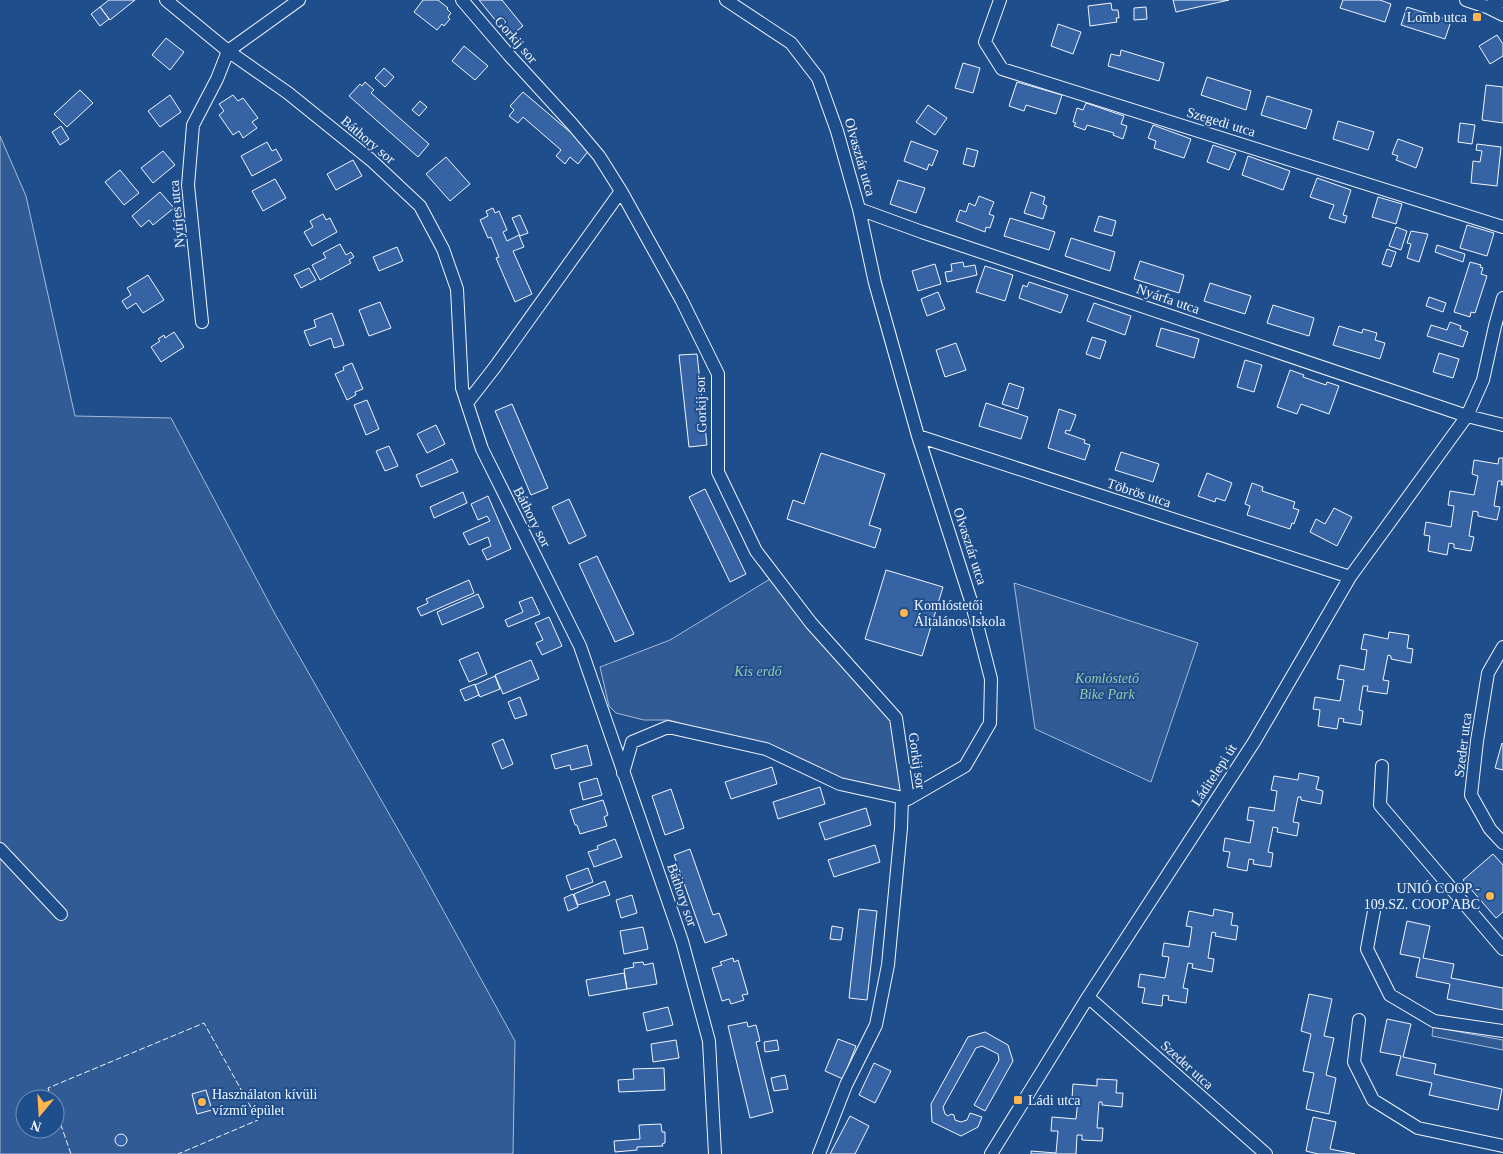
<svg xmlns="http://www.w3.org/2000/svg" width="1503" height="1154" font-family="'Times New Roman',serif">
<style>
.built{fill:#305b95;stroke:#a8bbd7;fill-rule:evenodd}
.building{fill:#3563a3;stroke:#f2f6ff}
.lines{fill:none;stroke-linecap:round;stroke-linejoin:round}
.street-casing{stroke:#f2f6ff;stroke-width:14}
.street{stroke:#1f4e8c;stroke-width:12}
.fence{stroke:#f2f6ff;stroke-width:1;stroke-dasharray:6 2.5;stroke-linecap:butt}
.poi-dot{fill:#ffb74d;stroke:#1f4e8c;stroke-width:2}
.labels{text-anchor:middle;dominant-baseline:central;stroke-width:4;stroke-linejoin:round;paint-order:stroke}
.poi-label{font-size:14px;fill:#f2f6ff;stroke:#1f4e8c;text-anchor:start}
.street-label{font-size:14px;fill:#f2f6ff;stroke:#1f4e8c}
.park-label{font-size:14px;font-style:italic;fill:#97c8a6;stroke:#1f4e8c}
</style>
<rect width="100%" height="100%" fill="#1f4e8c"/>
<path class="built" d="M0,136L26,196L75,416L171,418L275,614L420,868L515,1041L513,1154H0ZM25,1099H55V1129H25Z
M775,576L896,718L902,798L840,784L766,749L669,720H644L616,713L609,706L600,667L670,640Z
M1014,583L1198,643L1151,782L1035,729Z
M1433,1027L1503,1040V1050L1432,1036Z"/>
<path class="building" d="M109,0H135L110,20L100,7Z
M423,0H438L448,8L447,9L451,13L448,17L450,19L444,26L442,24L437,30L414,12Z
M479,0H502L523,26L509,37Z
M1173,0H1229L1176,12Z
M1343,0H1380L1391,4L1385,22L1340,8Z
M1111,3L1112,10H1118L1119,18H1116L1117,22L1090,26L1088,6Z
M100,7L109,19L100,26L91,14Z
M1146,7L1147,19L1134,20V8Z
M1407,7L1451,21L1445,39L1401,25Z
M1058,24L1081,32L1073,54L1051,46Z
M1497,35L1503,44V56L1490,64L1479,46Z
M166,38L184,52L170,70L152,55Z
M464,46L488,66L475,80L452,61Z
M1121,50L1164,63L1159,81L1108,66L1111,54L1120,56Z
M963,63L980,68L973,93L955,88Z
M384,68L394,77L385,87L375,78Z
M1207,77L1251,91L1246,110L1201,95Z
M365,82L374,90L371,93L429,144L418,157L349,96L360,84L362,86Z
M1017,82L1062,95L1056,114L1026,105L1024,111L1009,106Z
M1486,85L1503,87V123L1482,120Z
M80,90L93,103L67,127L54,114Z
M523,92L590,149L578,164L570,157L565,164L556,156L561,150L523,117L518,123L509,116L514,110L510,106Z
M170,95L181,112L160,127L148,111Z
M233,95L238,101L243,98L258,118L252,122L257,128L243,138L239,131L233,135L219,115L224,111L219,104Z
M1267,96L1312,110L1306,129L1261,115Z
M420,101L427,107L419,116L412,110Z
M1086,103L1124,116L1121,124L1127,126L1123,139L1113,135L1114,133L1087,125L1085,130L1074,126L1076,123L1073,122L1077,108L1083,110Z
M928,105L947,118L935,135L916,122Z
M1338,121L1374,132L1368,150L1333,139Z
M1460,123L1475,125L1472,144L1458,142Z
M1153,125L1191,139L1184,158L1154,148L1156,141L1148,138Z
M61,126L69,139L60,145L52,132Z
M1398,139L1423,148L1416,168L1396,160L1398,156L1392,154Z
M911,141L938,151L932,166L929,164L927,170L904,161Z
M267,142L272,151L276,149L282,160L252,176L241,156Z
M1477,144L1501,147L1497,186L1471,183L1473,161L1480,162L1482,151L1476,150Z
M1213,145L1236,153L1229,170L1207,162Z
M967,148L978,151L974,167L963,164Z
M163,151L175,165L153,183L141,168Z
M1248,156L1290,171L1283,190L1242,175Z
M446,157L470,184L450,201L426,174Z
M353,160L362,176L336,190L327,174Z
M120,170L139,193L124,205L105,182Z
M1317,178L1351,190L1343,215L1347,216L1345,223L1329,218L1334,205L1310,197Z
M275,179L286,198L263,211L252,191Z
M898,180L925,188L916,213L890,204Z
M160,192L174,208L153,225L149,220L141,227L132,216Z
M1031,192L1045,197L1043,204L1047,206L1043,219L1024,213Z
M979,196L994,202L989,214L994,216L990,228L986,227L985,232L956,221L960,210L966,212L969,203L975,206Z
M1378,197L1402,204L1396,224L1372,217Z
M493,208L495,213L499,211L507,230L503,232L507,241L519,235L524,247L513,251L532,294L515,302L496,258L499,257L491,237L488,238L480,220L488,216L486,211Z
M323,214L326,220L330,218L337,232L312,246L304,232L313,227L310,221Z
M520,215L528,233L520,236L512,218Z
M1099,216L1116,221L1112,236L1094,231Z
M1010,218L1055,232L1049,250L1004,236Z
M1467,225L1494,233L1487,256L1460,248Z
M1396,227L1407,231L1401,250L1389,246Z
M1411,231L1428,234L1419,262L1407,258L1411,244L1407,243Z
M1071,238L1115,252L1110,271L1065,256Z
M340,244L346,255L351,252L354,257L349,260L351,263L320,280L312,265L326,258L323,253Z
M1437,245L1465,254L1463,262L1435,252Z
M397,247L403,261L379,271L373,257Z
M1387,249L1396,252L1391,267L1382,264Z
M1140,261L1184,275L1179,293L1134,279Z
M963,262L964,267L975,265L977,275L947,282L945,272L952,271L951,264Z
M1470,262L1481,265L1480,267L1483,268L1481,274L1487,276L1475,313L1471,312L1470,317L1454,312Z
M935,264L941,284L918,291L912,271Z
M985,266L1013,275L1005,301L976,292Z
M309,268L316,280L301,288L294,275Z
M148,275L164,300L143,313L136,303L127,309L122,301L131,295L127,288Z
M1029,282L1068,295L1061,313L1019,298L1023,285L1027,287Z
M1210,283L1251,296L1245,314L1204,301Z
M938,292L945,309L927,316L921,299Z
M1429,297L1446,303L1443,312L1426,306Z
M380,302L391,328L369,336L359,310Z
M1094,303L1131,316L1125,335L1087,321Z
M1273,305L1314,318L1309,336L1267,323Z
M332,313L344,345L334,348L331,338L310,346L304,331L316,327L314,320Z
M1450,322L1461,326L1460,329L1468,332L1463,347L1427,336L1431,325L1447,330Z
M1339,326L1362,333L1363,329L1377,333L1375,340L1385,343L1380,359L1333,345Z
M1161,328L1199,339L1194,358L1156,346Z
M174,332L184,347L161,362L151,347L160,341L158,339L164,335L165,338Z
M1092,337L1106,341L1100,359L1086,354Z
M956,343L966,370L945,377L936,350Z
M1439,353L1459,359L1453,378L1433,372Z
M697,354L707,445L689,447L679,355Z
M1245,360L1262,365L1254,392L1237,387Z
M352,363L363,389L355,392L356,395L347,400L335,374L344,370L343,367Z
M1290,370L1304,375L1303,377L1326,385L1327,382L1339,386L1329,414L1301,404L1297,414L1277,407Z
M1009,383L1024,388L1018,409L1002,404Z
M367,400L379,429L366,435L354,405Z
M986,403L1028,417L1021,439L979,426Z
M512,404L548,488L531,495L495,411Z
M1059,409L1076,415L1070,431L1066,430L1065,433L1085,440L1084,443L1090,445L1085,460L1048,448Z
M436,425L445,444L427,453L417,434Z
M389,446L398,466L385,471L376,451Z
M1121,452L1159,464L1153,482L1115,470Z
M821,453L885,474L869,525L881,529L875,548L787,519L793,500L804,504Z
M1499,458H1503V485H1501L1502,481H1498L1494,506L1500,507L1497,520L1478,516V512L1473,511L1469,536L1474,537L1471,551L1454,548V544L1449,543L1447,555L1428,551L1430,536L1424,535L1426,522L1451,527L1454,506L1448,505L1450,491L1474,495L1478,476L1472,474L1474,460L1498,464Z
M452,459L458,472L421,487L416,475Z
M1207,473L1232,483L1225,501L1216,498L1215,502L1198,496Z
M1252,483L1263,487L1262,491L1295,502L1293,508L1299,510L1294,524L1292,523L1290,529L1247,515L1250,506L1245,504Z
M705,489L746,574L730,582L689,497Z
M463,492L467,503L434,518L430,507Z
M488,496L511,549L487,560L482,550L491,546L488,537L469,545L463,533L490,521L487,516L478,520L471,504Z
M569,499L586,536L569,544L552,507Z
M1334,508L1352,517L1337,546L1310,532L1316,519L1325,524Z
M597,556L634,634L615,642L579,564Z
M886,570L943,587L922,656L865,639Z
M469,580L474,593L421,616L417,608L428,603L426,599Z
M478,594L484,607L442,625L437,612Z
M532,597L540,614L508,627L505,620L523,612L519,602Z
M549,617L562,646L542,655L536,643L543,640L535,623Z
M1389,632L1409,635L1407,648L1413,649L1411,663L1391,659V656L1388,655L1383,680L1389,681L1387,694L1367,691L1368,686H1363L1359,710L1363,711L1361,725L1343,722L1344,719L1339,718L1337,729L1318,726L1320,710L1313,709L1315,697L1340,701L1344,680L1337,679L1340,665L1364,670L1367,650L1361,649L1364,634L1388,639Z
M478,652L487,674L469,682L459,660Z
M531,660L539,679L503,694L495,675Z
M495,676L500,689L480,697L475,685Z
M475,684L479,695L465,701L460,690Z
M520,697L527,715L515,719L508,702Z
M503,739L513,764L502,769L492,744Z
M1502,743L1503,744V770L1495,768Z
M587,745L592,765L571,770L570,765L555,769L551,755Z
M772,767L777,784L731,799L725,782Z
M1299,773L1319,777L1316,789L1323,791L1321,804L1301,800V797H1298L1293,822L1299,823L1297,836L1277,832L1278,828L1273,827L1268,852L1273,853L1271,867L1253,864L1254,860L1249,859L1247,871L1227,867L1230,852L1223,851L1225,838L1250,843L1254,821L1247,820L1249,807L1274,811L1277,791L1271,790L1274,776L1298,780Z
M597,778L602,795L583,800L579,783Z
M820,787L825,804L778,819L773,802Z
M671,789L684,828L665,835L652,796Z
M603,800L608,815L604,817L607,826L580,834L577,825H575L570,810Z
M866,808L871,825L825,840L819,823Z
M615,839L622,857L594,867L588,852L598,849L597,846Z
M875,845L880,862L834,877L828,860Z
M690,849L713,915L719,913L727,935L705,943L674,855Z
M1493,854L1503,865V912L1496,918L1463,880Z
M588,868L593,882L571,890L566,876Z
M605,881L610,895L578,905L574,894Z
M573,894L578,907L568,911L564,898Z
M632,895L637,913L621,918L616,900Z
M859,909L877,911L867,1000L849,998Z
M1214,909L1233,913L1231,925L1238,926L1236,940L1215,936L1216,933L1212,932L1208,958L1214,959L1212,972L1192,968L1193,964L1188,963L1183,988L1188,989L1186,1003L1168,1000L1169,996L1163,995L1162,1006L1142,1003L1145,988L1138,987L1140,974L1165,978L1169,957L1162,956L1164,943L1189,947L1192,927L1186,926L1189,911L1213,916Z
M1407,921L1430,926L1423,958L1454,964L1451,978L1503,988V1010L1447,999L1450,984L1416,977L1420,958L1400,954Z
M832,926L843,928L841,940L830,939Z
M643,927L648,949L624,954L620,931Z
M733,958L734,962L738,960L748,994L742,995L744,1000L731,1004L729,999L722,1001L712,968L722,965L720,962Z
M643,962L644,965L653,963L657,984L627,989L624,969L634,967L633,963Z
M624,973L627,989L589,996L586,980Z
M1309,994L1332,999L1324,1036L1334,1038L1326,1075L1336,1078L1329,1114L1306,1109L1314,1073L1303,1071L1311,1034L1301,1031Z
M668,1007L673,1025L647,1031L643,1013Z
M1387,1019L1411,1024L1403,1057L1436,1064L1434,1074L1502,1089L1498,1110L1429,1095L1432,1083L1396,1075L1401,1056L1380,1052Z
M747,1022L748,1027L756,1025L760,1041L756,1042L773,1112L750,1118L728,1026Z
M985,1032L1008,1045L1013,1061L985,1111L974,1105L999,1060L998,1054L982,1046L976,1048L943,1107L945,1114L948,1116L951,1114L954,1115L955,1120L961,1122L967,1120L970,1113L982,1117L978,1127L961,1136L932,1122L931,1104L968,1037Z
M838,1039L856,1046L843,1079L825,1071Z
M676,1040L679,1058L653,1062L651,1044Z
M777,1040L779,1050L765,1052L764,1042Z
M874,1063L891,1071L875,1103L859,1095Z
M664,1068L665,1090L619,1092L618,1080L634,1079L633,1069Z
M785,1075L788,1089L774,1091L771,1078Z
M1097,1079L1117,1080L1116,1093H1123L1122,1107L1102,1105V1102H1099L1097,1128H1103L1102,1141L1082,1140V1135H1077L1076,1154H1031V1151L1056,1153L1058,1131H1051L1052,1117L1076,1119L1078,1099L1072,1098L1073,1084L1097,1086Z
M206,1090L212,1110L197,1114L192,1094Z
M850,1116L869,1126L855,1154H830Z
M1313,1117L1336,1122L1330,1149L1355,1154H1318L1306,1151Z
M661,1124L662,1132H665V1143L662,1144L663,1146L637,1147V1150L615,1152L614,1141L640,1139L639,1125Z
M115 1140a6 6 0 1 1 12 0a6 6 0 1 1-12 0Z"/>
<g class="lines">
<g class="street-casing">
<path id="street" d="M166,0L228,51L288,93L371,160L420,206L443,249L457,289L462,388L482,449L580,646L682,941L709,1041L715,1154
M462,0L509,55L572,124L599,156L621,191L681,299L718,374V472L756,551L811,623L896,718L908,799
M1000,0L985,42L1002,69L1503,227
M1466,0L1487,7L1503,15
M1487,7L1503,1
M859,209L922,232L1467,416L1503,425
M202,322L188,185L193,125L217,79L228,51L299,0
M467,403L495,367L621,191
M918,436L1350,577
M1503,647L1488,673L1477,741L1471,795L1490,829L1503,843
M1382,766L1380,805L1503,949
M623,773L632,742L668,727L766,749L840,784L908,799L965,766L990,723L991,679L971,601L918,436L875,283L859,209L837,131L818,78L791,43L726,0
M0,849L61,914
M1374,911L1367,949L1390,995L1434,1021L1503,1031
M1088,997L1266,1154
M1359,1020L1354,1062L1373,1100L1418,1128L1503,1146
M819,1154L846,1085L876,1025L888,965L901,828L902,798
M991,1154L1088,997L1254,742L1350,577L1467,416L1483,380L1495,326L1503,298"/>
</g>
<use href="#street" class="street"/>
<path class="fence" d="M52,1099L48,1088L204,1023L258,1120L178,1154
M55,1108L71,1154"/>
</g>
<g class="poi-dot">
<rect x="1472" y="12" width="10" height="10" rx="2.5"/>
<circle cx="904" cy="613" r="5"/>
<circle cx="1490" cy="896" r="5"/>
<rect x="1013" y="1095" width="10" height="10" rx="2.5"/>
<circle cx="202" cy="1102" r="5"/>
</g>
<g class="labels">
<g class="poi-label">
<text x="1467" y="17" text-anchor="end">Lomb utca</text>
<text x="914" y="605">Komlóstetői<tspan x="914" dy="16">Általános Iskola</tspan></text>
<text x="1480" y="888" text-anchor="end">UNIÓ COOP -<tspan x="1480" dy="16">109.SZ. COOP ABC</tspan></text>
<text x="212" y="1094">Használaton kívüli<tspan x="212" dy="16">vízmű épület</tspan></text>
<text x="1028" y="1100">Ládi utca</text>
</g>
<g class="street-label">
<text transform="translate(516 40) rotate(49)">Gorkij sor</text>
<text transform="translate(1221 122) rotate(17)">Szegedi utca</text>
<text transform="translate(368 140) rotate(40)">Báthory sor</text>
<text transform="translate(860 157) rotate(74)">Olvasztár utca</text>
<text transform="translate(177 214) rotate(-95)">Nyírjes utca</text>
<text transform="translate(1168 299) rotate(19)">Nyárfa utca</text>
<text transform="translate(701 404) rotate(-92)">Gorkij sor</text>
<text transform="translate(1139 493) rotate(18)">Töbrös utca</text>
<text transform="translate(532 517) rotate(63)">Báthory sor</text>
<text transform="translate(970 546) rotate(72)">Olvasztár utca</text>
<text transform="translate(1463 745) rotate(-83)">Szeder utca</text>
<text transform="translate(917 761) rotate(82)">Gorkij sor</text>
<text transform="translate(1214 775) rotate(-57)">Láditelepi út</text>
<text transform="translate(682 895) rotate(71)">Báthory sor</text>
<text transform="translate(1187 1065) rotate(42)">Szeder utca</text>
</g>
<g class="park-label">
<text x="758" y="671">Kis erdő</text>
<text x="1107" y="678">Komlóstető<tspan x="1107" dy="16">Bike Park</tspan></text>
</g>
</g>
<g transform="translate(40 1114) rotate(198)"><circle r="24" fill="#1f4e8c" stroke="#7391ba"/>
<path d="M0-4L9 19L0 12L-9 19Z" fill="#ffb74d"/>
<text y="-8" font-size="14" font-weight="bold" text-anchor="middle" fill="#f2f6ff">N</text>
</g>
</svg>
